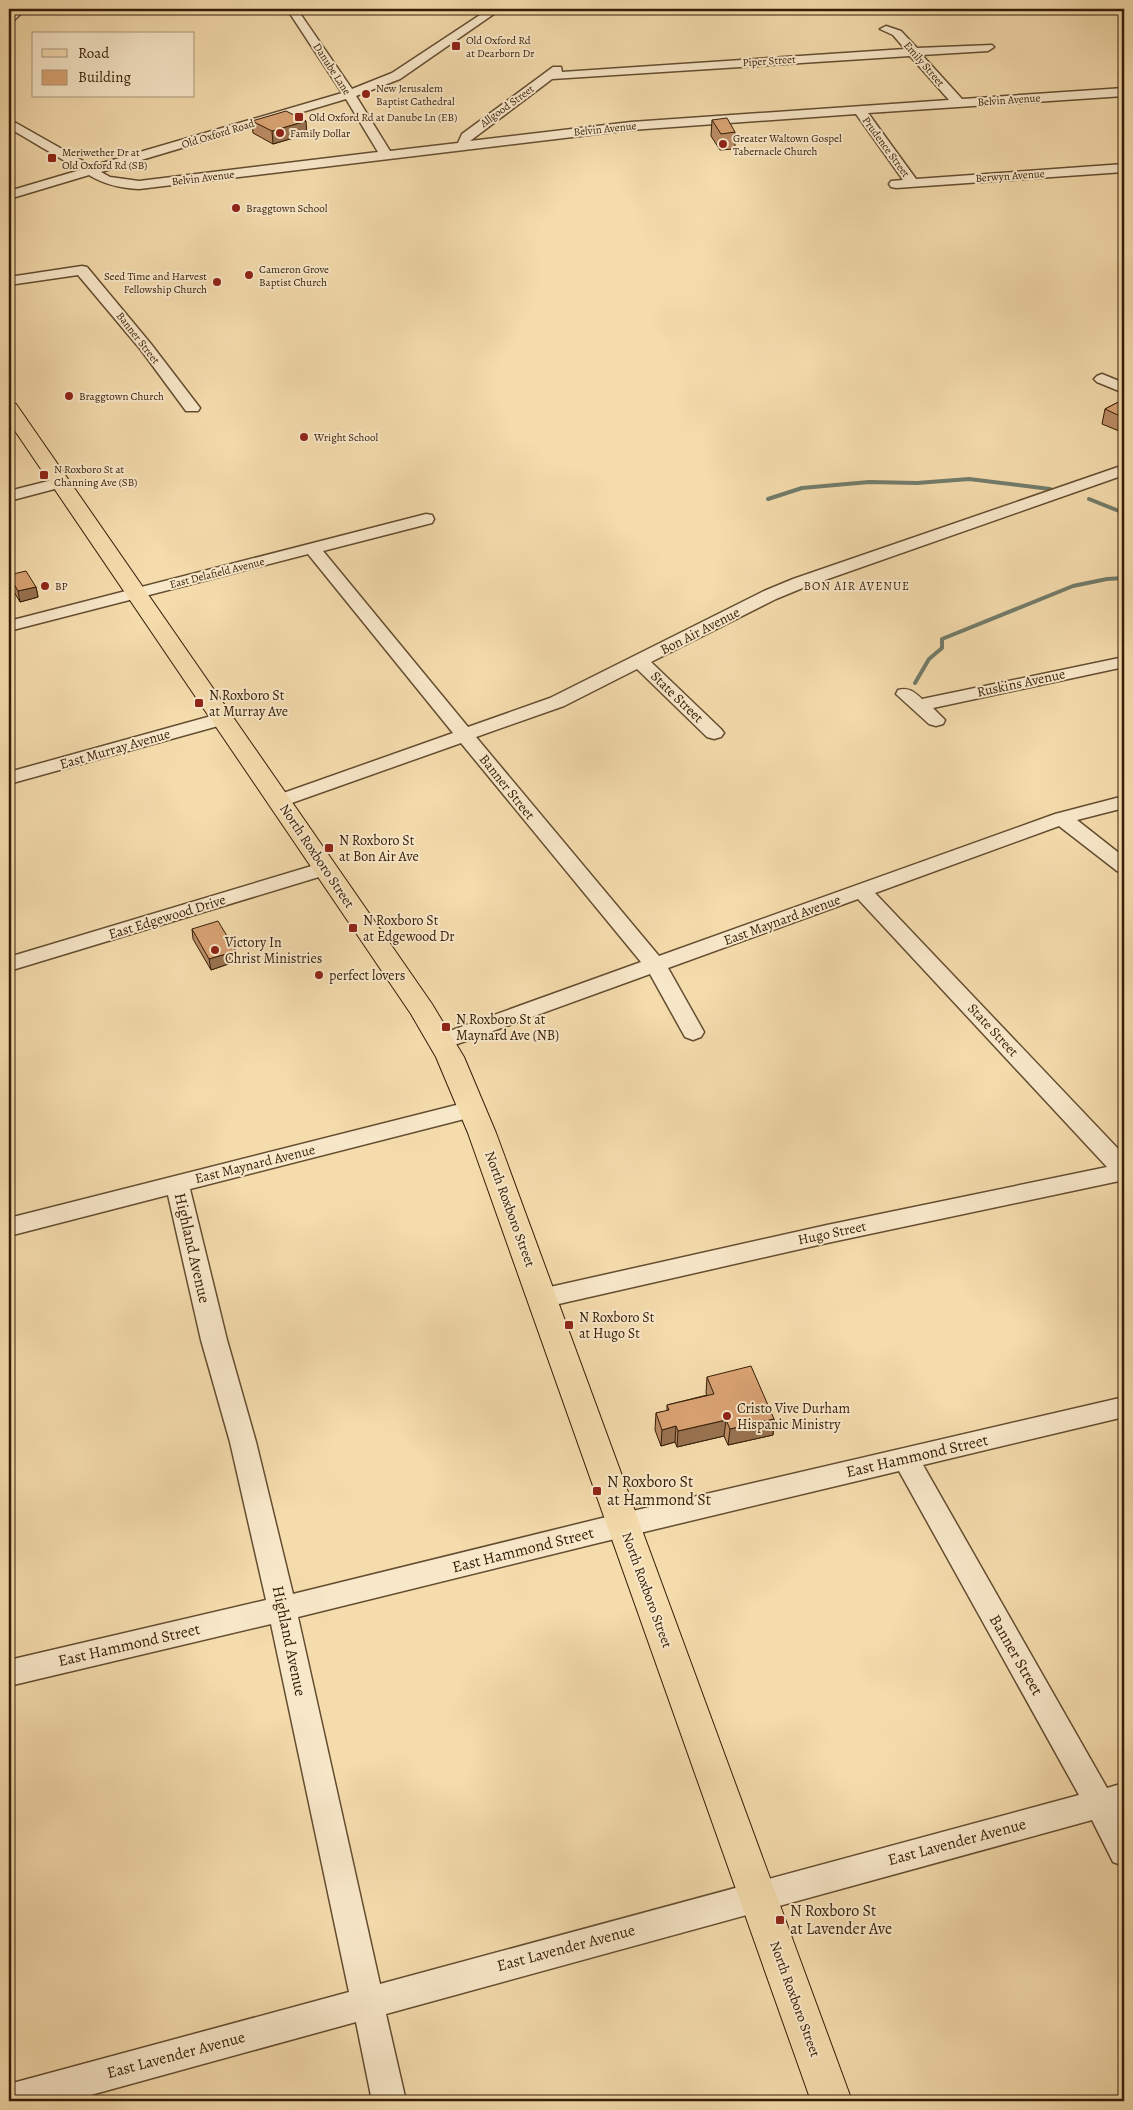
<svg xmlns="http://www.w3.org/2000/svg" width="1133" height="2110" font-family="Alegreya,serif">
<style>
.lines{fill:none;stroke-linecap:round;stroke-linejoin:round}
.stream{stroke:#727c6b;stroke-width:4}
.minor-casing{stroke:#644d30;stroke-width:3}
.major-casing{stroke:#341d07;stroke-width:2}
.minor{fill:#f8e8ca;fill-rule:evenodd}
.major{fill:#f5dcad;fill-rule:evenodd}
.wall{fill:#bb8c64;stroke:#341d07}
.shaded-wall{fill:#997251;stroke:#341d07}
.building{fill:#daa374;stroke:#341d07}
.poi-dot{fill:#8f2418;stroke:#f8e8ca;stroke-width:2}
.labels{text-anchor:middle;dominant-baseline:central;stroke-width:4;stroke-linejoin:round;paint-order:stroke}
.far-poi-label{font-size:11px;fill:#341d07;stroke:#f8e8ca;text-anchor:start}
.far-street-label{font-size:11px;fill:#341d07;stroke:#f8e8ca}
.far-neighbourhood-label{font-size:12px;letter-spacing:1px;fill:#341d07;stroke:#f8e8ca}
.street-label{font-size:14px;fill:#341d07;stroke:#f8e8ca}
.poi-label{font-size:14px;fill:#341d07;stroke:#f8e8ca;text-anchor:start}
.near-street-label{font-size:16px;fill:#341d07;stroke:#f8e8ca}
.near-poi-label{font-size:16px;fill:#341d07;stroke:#f8e8ca;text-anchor:start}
</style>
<rect width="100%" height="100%" fill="#f5dcad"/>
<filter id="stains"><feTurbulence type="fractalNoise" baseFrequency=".004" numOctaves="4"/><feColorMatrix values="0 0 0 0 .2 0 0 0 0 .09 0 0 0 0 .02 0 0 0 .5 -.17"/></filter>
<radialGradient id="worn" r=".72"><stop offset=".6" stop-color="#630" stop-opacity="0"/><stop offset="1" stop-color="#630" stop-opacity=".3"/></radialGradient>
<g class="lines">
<path class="stream" d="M768,499L802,488L869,482L917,483L969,479L1050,489
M1089,499L1124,513
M915,683L929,659L942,648V639L1073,586L1107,579L1124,578"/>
<g class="minor-casing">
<path id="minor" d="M14,9H26L13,21L9,22V13Z
M287,9H297L352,89L392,73L489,9H501L400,79L356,96L390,151L458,143L462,134L553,67H561L562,72L905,49L893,35L880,29L886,26L901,31L917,48L992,45L994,47L988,51L922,55L962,99L1124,88V96L868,113L916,179L1124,164V172L896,188L891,187L889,184L891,181L903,180L856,114L631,130L139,189C121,188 105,185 89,175L9,199V191L80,170L9,128V119L92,166L342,93ZM910,56L949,100L631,122L470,141L552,79ZM346,99L378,152L139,181L110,177L101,172Z
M82,266L87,267L151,344L200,408L198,411H186L141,350L78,275L9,285V277Z
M1102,374L1124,383V393L1097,382L1094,379L1097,376Z
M1124,465V475L805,587L776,599L651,662L721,729L724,733L721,737L714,739L707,737L637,669L564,706L476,737L659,956L1055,814L1124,796V808L1077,820L1124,857V873L1117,871L1059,826L875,893L1124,1155V1180L827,1243L541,1308L532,1305L528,1298L532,1291L827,1225L1107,1167L858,899L668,968L704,1032L701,1037L693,1040L685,1037L650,974L449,1047L441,1050L433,1047L430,1042L433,1037L641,962L461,743L286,805L279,807L272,805L269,801L272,797L453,733L308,554L9,631V621L426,514L432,515L434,519L432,523L323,551L468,727L550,698L764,591L793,579Z
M60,478L66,480L68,483L66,486L9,501V491Z
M1124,657V667L933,708L945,720L943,724L936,726L929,724L896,694L898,690C909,687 914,692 922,699Z
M222,713L229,715L231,719L229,723L9,784V772Z
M325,862L332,863L335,868L332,873L9,971V957Z
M472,1101L480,1103L484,1109L480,1115L190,1189L227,1340L256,1442L293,1594L598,1519L1124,1397V1417L923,1465L1107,1788L1124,1783V1811L1120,1812L1124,1821V1866L1113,1862L1092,1820L386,2014L406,2101H372L356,2022L69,2101H9V2084L349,1992L271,1624L9,1686V1660L266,1600L230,1442L201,1340L168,1195L9,1236V1218ZM899,1471L1079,1795L380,1984L298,1617L598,1543Z"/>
</g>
<g class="major-casing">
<path id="major" d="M9,402L16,404L432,1004L464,1057L496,1133L852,2101H811L468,1133L436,1057L411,1014L9,422Z"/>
</g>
<use href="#minor" class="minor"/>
<use href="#major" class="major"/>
</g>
<path class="wall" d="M712,120L735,132V149L720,150L711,136Z
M252,121L307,134L273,144L253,133Z
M1124,399V433L1102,424L1105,409Z
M9,575L36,587L38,597L20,602L10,585Z
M192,929L236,951L237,961L211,970L193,939Z
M707,1377L774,1419L773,1435L728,1445L724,1436L677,1447L675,1442L661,1446L655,1430L656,1413L667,1411V1405L707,1395L706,1393Z"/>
<path class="shaded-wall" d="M306,121L307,134L273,144L272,131Z
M36,587L38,597L20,602L18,591Z
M236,951L237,961L211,970L209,959Z
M774,1419L773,1435L728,1445L730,1429Z
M726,1420L724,1436L677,1447L678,1431Z
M676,1426L675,1442L661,1446L662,1430Z"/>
<path class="building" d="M286,111L306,121L272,131L252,121Z
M727,118L735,132L721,134L712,120Z
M1124,399V418L1105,409Z
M26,571L36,587L18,591L9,575Z
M218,921L236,951L209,959L192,929Z
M751,1366L774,1419L730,1429L726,1420L678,1431L676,1426L662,1430L656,1413L669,1410L667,1405L714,1394L707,1377Z"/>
<g class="poi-dot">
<rect x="451" y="41" width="10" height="10" rx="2.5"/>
<circle cx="366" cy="94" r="5"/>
<rect x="294" y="112" width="10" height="10" rx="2.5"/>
<circle cx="280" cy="133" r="5"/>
<circle cx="723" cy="144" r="5"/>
<rect x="47" y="153" width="10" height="10" rx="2.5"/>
<circle cx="236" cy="208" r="5"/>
<circle cx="249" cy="275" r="5"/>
<circle cx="217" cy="282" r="5"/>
<circle cx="69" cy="396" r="5"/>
<circle cx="304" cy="437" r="5"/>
<rect x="39" y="470" width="10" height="10" rx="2.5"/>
<circle cx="45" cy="586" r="5"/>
<rect x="194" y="698" width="10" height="10" rx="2.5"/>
<rect x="324" y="843" width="10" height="10" rx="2.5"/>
<rect x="348" y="923" width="10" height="10" rx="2.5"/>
<circle cx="215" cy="950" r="5"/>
<circle cx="319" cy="975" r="5"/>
<rect x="441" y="1022" width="10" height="10" rx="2.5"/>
<rect x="564" y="1320" width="10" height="10" rx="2.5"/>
<circle cx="727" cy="1416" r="5"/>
<rect x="592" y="1486" width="10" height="10" rx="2.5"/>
<rect x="775" y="1915" width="10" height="10" rx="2.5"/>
</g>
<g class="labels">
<g class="far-poi-label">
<text x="466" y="40">Old Oxford Rd<tspan x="466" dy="13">at Dearborn Dr</tspan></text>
<text x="376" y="88">New Jerusalem<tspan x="376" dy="13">Baptist Cathedral</tspan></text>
<text x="309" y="117">Old Oxford Rd at Danube Ln (EB)</text>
<text x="290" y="133">Family Dollar</text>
<text x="733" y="138">Greater Waltown Gospel<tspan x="733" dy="13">Tabernacle Church</tspan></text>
<text x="62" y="152">Meriwether Dr at<tspan x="62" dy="13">Old Oxford Rd (SB)</tspan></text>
<text x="246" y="208">Braggtown School</text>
<text x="259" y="269">Cameron Grove<tspan x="259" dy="13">Baptist Church</tspan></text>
<text x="207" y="276" text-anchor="end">Seed Time and Harvest<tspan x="207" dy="13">Fellowship Church</tspan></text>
<text x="79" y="396">Braggtown Church</text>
<text x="314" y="437">Wright School</text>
<text x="54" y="469">N Roxboro St at<tspan x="54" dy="13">Channing Ave (SB)</tspan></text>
<text x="55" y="586">BP</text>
</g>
<g class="far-street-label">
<text transform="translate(769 61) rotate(-4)">Piper Street</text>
<text transform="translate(924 64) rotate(49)">Emily Street</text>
<text transform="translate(332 69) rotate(57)">Danube Lane</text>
<text transform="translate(1009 100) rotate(-4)">Belvin Avenue</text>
<text transform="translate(507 106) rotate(-36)">Allgood Street</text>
<text transform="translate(605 129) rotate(-6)">Belvin Avenue</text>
<text transform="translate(218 134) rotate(-17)">Old Oxford Road</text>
<text transform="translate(886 147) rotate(54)">Prudence Street</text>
<text transform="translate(1010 176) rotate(-4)">Berwyn Avenue</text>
<text transform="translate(203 178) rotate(-7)">Belvin Avenue</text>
<text transform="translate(138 338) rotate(52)">Banner Street</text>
<text transform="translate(217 573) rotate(-14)">East Delafield Avenue</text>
</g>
<g class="far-neighbourhood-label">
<text x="857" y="586">BON AIR AVENUE</text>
</g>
<g class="street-label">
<text transform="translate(700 631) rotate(-27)">Bon Air Avenue</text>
<text transform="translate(1021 683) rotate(-12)">Ruskins Avenue</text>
<text transform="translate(677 697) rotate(44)">State Street</text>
<text transform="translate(115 749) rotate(-16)">East Murray Avenue</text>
<text transform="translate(507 787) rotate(51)">Banner Street</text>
<text transform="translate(317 856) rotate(56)">North Roxboro Street</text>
<text transform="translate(167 917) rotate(-17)">East Edgewood Drive</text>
<text transform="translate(782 920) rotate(-20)">East Maynard Avenue</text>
<text transform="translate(993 1030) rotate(47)">State Street</text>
<text transform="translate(255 1164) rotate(-14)">East Maynard Avenue</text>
<text transform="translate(510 1209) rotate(70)">North Roxboro Street</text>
<text transform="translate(832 1233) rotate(-12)">Hugo Street</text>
<text transform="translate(647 1590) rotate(70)">North Roxboro Street</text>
<text transform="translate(795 1999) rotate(70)">North Roxboro Street</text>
</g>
<g class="poi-label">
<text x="209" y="695">N Roxboro St<tspan x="209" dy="16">at Murray Ave</tspan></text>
<text x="339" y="840">N Roxboro St<tspan x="339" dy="16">at Bon Air Ave</tspan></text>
<text x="363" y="920">N Roxboro St<tspan x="363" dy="16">at Edgewood Dr</tspan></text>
<text x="225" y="942">Victory In<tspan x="225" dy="16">Christ Ministries</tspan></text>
<text x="329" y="975">perfect lovers</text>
<text x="456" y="1019">N Roxboro St at<tspan x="456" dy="16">Maynard Ave (NB)</tspan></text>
<text x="579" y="1317">N Roxboro St<tspan x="579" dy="16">at Hugo St</tspan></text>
<text x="737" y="1408">Cristo Vive Durham<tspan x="737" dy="16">Hispanic Ministry</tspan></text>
</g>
<g class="near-street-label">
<text transform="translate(192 1248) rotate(77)">Highland Avenue</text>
<text transform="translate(917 1456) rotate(-13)">East Hammond Street</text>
<text transform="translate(523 1550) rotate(-14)">East Hammond Street</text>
<text transform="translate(289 1641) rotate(78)">Highland Avenue</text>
<text transform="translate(129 1645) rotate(-13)">East Hammond Street</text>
<text transform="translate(1016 1655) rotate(60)">Banner Street</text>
<text transform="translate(957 1842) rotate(-15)">East Lavender Avenue</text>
<text transform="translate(566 1948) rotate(-15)">East Lavender Avenue</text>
<text transform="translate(176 2055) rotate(-15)">East Lavender Avenue</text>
</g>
<g class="near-poi-label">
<text x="607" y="1482">N Roxboro St<tspan x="607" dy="18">at Hammond St</tspan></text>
<text x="790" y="1911">N Roxboro St<tspan x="790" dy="18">at Lavender Ave</tspan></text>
</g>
</g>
<rect width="1133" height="2110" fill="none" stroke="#f5dcad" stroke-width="30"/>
<rect x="10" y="10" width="1113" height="2090" fill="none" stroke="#341d07" stroke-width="2.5"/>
<rect x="15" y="15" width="1103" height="2080" fill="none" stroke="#341d07"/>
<rect x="32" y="32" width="162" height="65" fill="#f8e8ca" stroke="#aa977c"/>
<rect x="42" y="49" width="25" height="8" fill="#f5dcad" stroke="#aa977c"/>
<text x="78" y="58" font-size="15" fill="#341d07">Road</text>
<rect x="42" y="70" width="25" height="15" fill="#daa374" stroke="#aa977c"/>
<text x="78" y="82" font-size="15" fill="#341d07">Building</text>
<rect width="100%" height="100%" filter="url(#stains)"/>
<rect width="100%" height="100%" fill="url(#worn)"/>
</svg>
